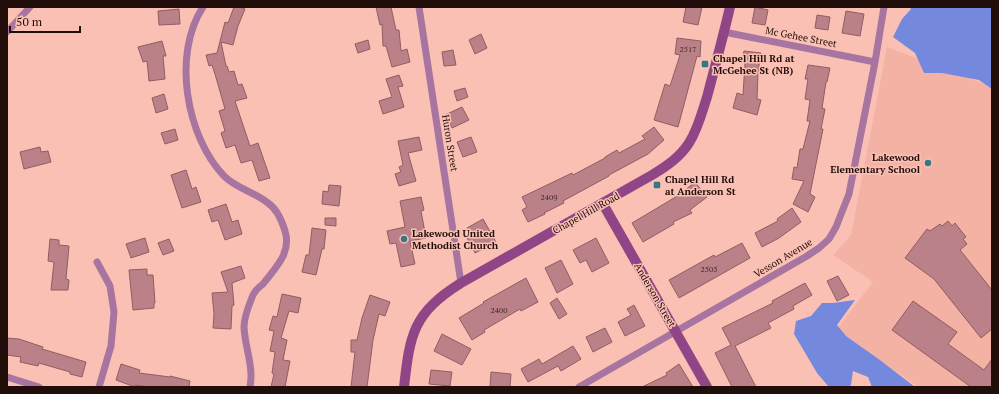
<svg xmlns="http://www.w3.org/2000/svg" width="999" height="394" font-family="'PT Serif',serif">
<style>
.built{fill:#f3b2a4}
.forest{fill:#7488de}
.building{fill:#ba8288;stroke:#915c62}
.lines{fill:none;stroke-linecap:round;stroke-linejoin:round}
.street{stroke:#a7759f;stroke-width:7}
.secondary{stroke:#904686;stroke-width:10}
.poi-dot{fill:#327885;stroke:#fbc0b4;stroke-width:1.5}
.labels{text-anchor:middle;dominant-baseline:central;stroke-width:3;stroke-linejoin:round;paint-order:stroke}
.number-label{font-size:8px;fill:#472a29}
.street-label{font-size:10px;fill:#210d09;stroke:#fbc0b4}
.poi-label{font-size:10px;font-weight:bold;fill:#210d09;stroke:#fbc0b4;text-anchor:start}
</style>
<rect width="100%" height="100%" fill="#fbc0b4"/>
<path class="built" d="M887,47L990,86L992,92V387H918L837,329L873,282L833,255L851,235Z"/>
<path class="forest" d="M910,7H992V89L979,80L942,73H924L915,53L893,37L902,19L911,9Z
M855,300L837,325L846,336L880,360L915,387H872L868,377L853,371L851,385L848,387H829L817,373L794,334L796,321L811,316L822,303H833Z"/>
<path class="building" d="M234,7H240L245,9L238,26L233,45L221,42L226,66H227L229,72L234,71L238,85L242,84L247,98L235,101L250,146L258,143L270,178L259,181L252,160L241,163L235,145L226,148L221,133L225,131L219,111L225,109L215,74L212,65L209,66L206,55L217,53L225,22L228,23Z
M376,7H391L396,30H399L401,51L407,49L410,62L392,67L386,46H383L382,24L380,25Z
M686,7H702L698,25L683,22Z
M755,7L768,10L765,25L752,23Z
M179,9L180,24L159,25L158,11Z
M846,11L864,14L860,36L842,33Z
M817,15L830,17L828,30L815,28Z
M481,34L487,48L475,54L469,40Z
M677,38L701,41L700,57L697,56L678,127L654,120L665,84L670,86L680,55L675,54Z
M368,40L370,49L358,53L355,44Z
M162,41L166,56H163L165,79L149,81L147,61L143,62L138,47Z
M453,50L456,65L444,66L442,52Z
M744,51L761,53L758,72L757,99L761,100L757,115L733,108L737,93L743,95L745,63L742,62Z
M808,65L830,68L827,82H826L822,108L825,109L821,129H823L810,194L815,197L808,212L793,204L804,181L792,179L794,167L797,168L800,149H803L810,121H807L810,100L805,99L808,79H805Z
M399,75L403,86L398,87L404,107L383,114L379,101L392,97L386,79Z
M465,88L468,97L457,101L454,91Z
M164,94L168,109L156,113L152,98Z
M462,107L469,120L452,128L445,115Z
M654,127L664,140L648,154L609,175V176L563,201L564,203L544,213L545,214L528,222L522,210L527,207L522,197L572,173L573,175L605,158V157L617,150L619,153L645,139L642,136Z
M175,129L178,140L165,144L161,133Z
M419,137L422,150L408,153L416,181L399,186L395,174L401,172L399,167L403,165L398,141Z
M471,137L477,152L463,157L457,142Z
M40,147L41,152L48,151L51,162L24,169L20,152Z
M186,170L192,189L196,187L201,202L182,208L171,175Z
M695,182L707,197L690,210L692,213L673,222L674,224L643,242L632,223L679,195Z
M329,185L341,186L339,206L322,204L323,191L328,192Z
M421,197L424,210L421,211L426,238L410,241L415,264L401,267L396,243L390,244L387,231L405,227L400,201Z
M226,204L232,222L238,220L242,234L225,240L218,220L212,222L208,210Z
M792,208L801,222L779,238L762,247L755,233L778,221L777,219Z
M325,218H336V226L325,225Z
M483,219L496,242L475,253L466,236L471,234L467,228Z
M948,221L952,226L955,223L966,237L963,239L967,244L960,250L992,290V329L981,338L934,279L905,258L927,229L930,231L940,224L942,226Z
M312,228L326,230L324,249H322L316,275L302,272L306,255H309Z
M145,238L149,252L131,258L126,244Z
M596,238L609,263L592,272L586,260L580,263L573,250Z
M50,239L59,240V245L69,246L66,279L69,280L68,290H51L54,262L48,261Z
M169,239L174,251L163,255L158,243Z
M742,243L750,258L679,298L669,280L714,255L715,257Z
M561,260L573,284L557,293L545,268Z
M241,266L245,278L232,283L234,305L232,306L231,329L213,328L214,314L212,293L228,292L221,272Z
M147,269V275H153L155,303H154V308L133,310L129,270Z
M838,276L849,295L837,301L827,281Z
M526,278L538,302L521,311L520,309L484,330L485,332L472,340L459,318L484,303L483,302Z
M805,283L812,295L793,306L794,309L768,323L771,328L735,346L756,387H732L715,353L731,345L722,328L773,303L772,301Z
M282,294L301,298L298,313L289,311L281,338L287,340L283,360L290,361L285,387H271L274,374L272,373L275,352L270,351L274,331L269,330L273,316L277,317Z
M370,295L390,302L385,316L379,314L373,340L367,387H351L355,352H351V340H357L362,318Z
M557,298L567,314L559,319L550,303Z
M913,301L957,332L948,344L984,370L992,359V387H971L892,330Z
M634,305L645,326L625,336L618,322L631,315L627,309Z
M605,328L612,342L593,352L586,337Z
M442,334L471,349L462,365L434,351Z
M7,338L19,339L43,347L42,349L86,362L82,377L70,374V372L39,363L38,366L20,362L21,357L7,355Z
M573,346L581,359L561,371L558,366L528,382L521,369L539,359L542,364Z
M121,364L140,370L139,373L170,377V376L190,381L189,387H148L135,385V387L116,380Z
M679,364L693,387H642L667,375L666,373Z
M431,370L452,372L450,386L429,384Z
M491,372L511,374L510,387H490Z"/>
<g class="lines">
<path class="street" d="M203,7C172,54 186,136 224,176C237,189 255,192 268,203C277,209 282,221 285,231C292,253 275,268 263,284C259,287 255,291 253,295C249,305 244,316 244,327C245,348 254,367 250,387
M419,7L461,283
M7,32L30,7
M724,32L875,62
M97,262L110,286L114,312L111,346L99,387
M7,377L39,387
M579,387L807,256L819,248L829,239L836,227L849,194L875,62L884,7"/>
<path class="secondary" d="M603,204L707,387
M404,387C410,334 413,313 461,283L652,175C667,166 680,157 689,143C698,129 702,112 707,97C715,67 723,37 730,7"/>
</g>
<g class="poi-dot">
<rect x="701" y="60" width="8" height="8" rx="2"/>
<circle cx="928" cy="163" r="4"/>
<rect x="653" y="181" width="8" height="8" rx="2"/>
<circle cx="404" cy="239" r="4"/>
</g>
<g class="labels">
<g class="number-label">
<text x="688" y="49">2517</text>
<text x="549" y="197">2409</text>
<text x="709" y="269">2505</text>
<text x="499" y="310">2400</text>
</g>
<g class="street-label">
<text transform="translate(801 37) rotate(11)">Mc Gehee Street</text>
<text transform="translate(450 143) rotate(81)">Huron Street</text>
<text transform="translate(586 213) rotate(-29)">Chapel Hill Road</text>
<text transform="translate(783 258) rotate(-31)">Vesson Avenue</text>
<text transform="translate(655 295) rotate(60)">Anderson Street</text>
</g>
<g class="poi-label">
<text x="713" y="58">Chapel Hill Rd at<tspan x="713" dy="12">McGehee St (NB)</tspan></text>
<text x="920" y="157" text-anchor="end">Lakewood<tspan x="920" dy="12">Elementary School</tspan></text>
<text x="665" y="179">Chapel Hill Rd<tspan x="665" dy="12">at Anderson St</tspan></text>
<text x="412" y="233">Lakewood United<tspan x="412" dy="12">Methodist Church</tspan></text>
</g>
</g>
<rect width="999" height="394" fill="none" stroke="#210d09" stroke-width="16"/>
<path d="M10 26v6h70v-6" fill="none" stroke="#210d09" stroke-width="2"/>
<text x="16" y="26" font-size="12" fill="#210d09" stroke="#fbc0b4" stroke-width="3" paint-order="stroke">50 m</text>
</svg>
